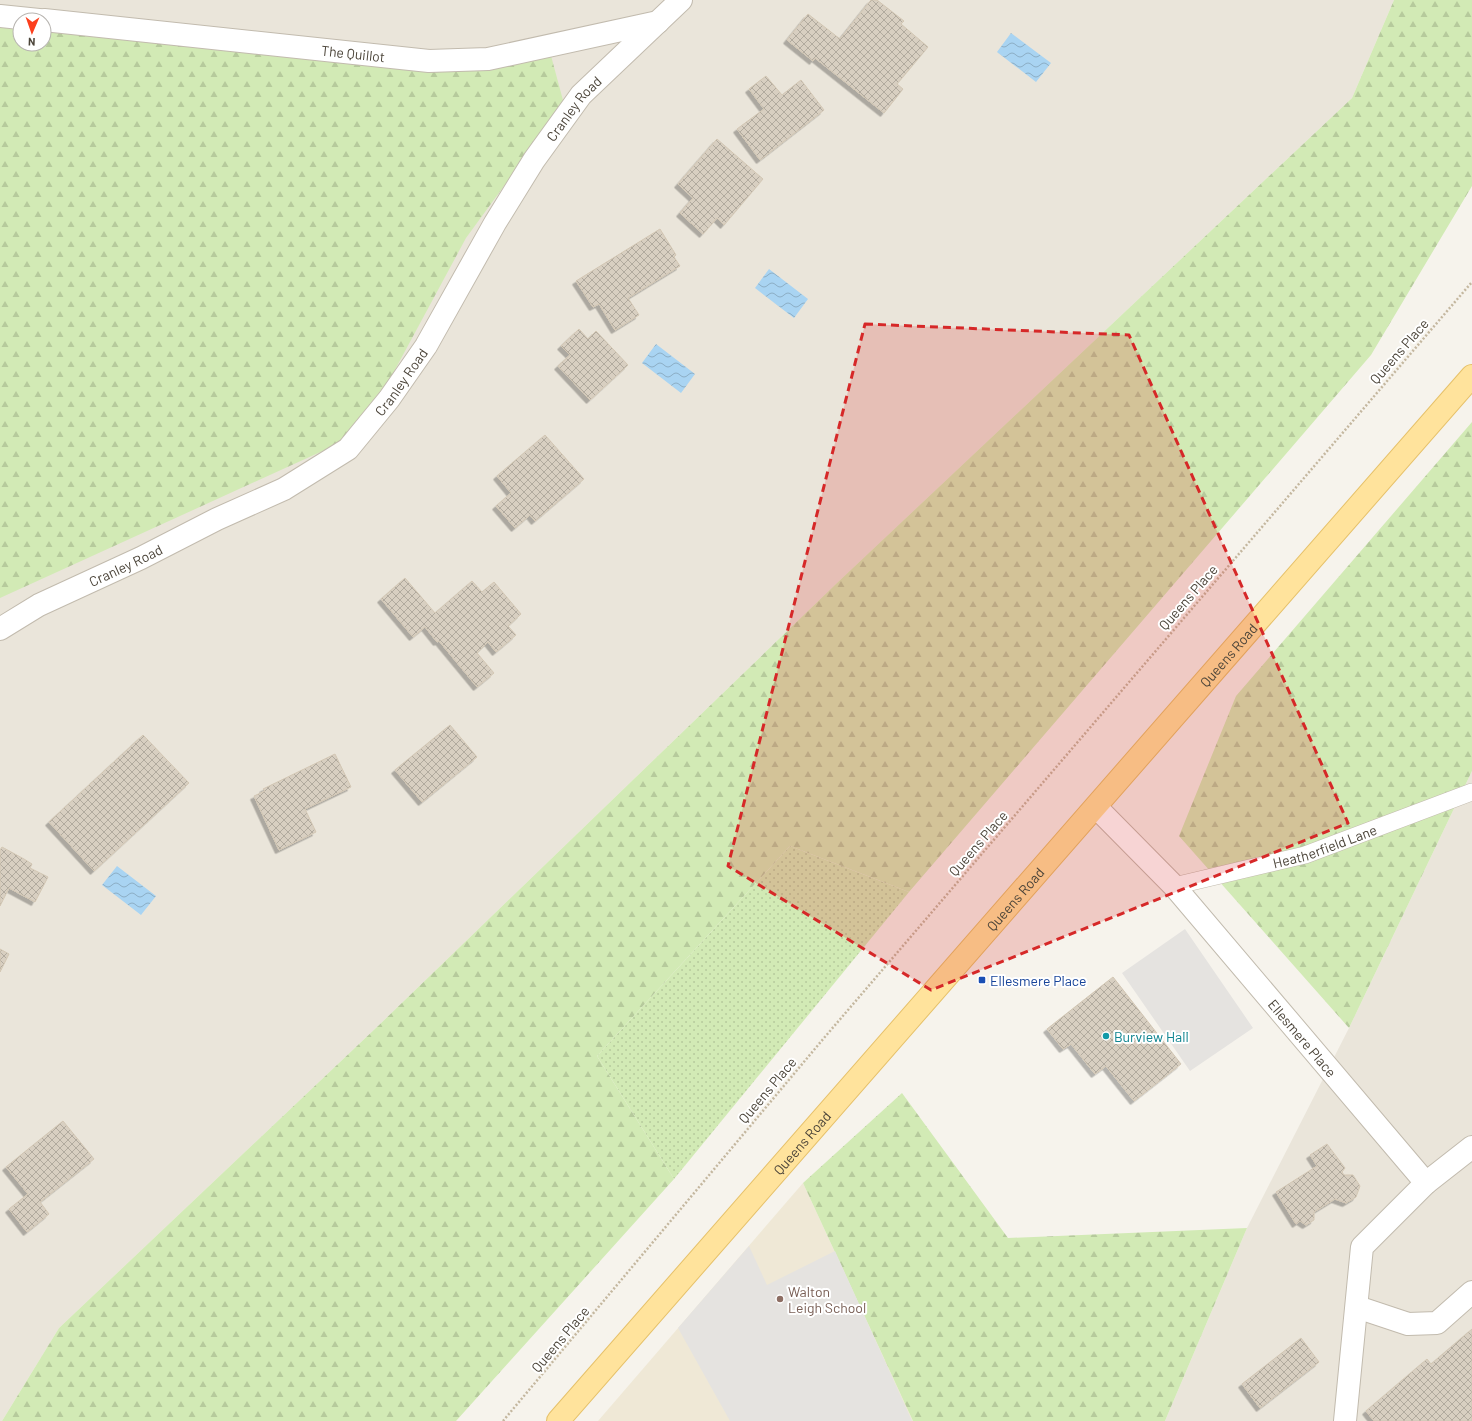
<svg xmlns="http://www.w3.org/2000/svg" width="1472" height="1421" font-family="Barlow,sans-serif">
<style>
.residential{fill:#eae5da;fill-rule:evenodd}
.education{fill:#efe8d6}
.grass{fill:url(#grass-dots)}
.forest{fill:url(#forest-firs)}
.parking{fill:#e5e3e0}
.water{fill:url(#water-waves)}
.building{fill:url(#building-cross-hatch);stroke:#d3c7b4;filter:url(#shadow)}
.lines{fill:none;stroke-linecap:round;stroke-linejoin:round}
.lane-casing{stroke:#c2bbae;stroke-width:18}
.street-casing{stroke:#c2bbae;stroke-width:24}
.primary-casing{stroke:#e6c16a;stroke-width:24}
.path{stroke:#c4b79f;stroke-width:2.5;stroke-dasharray:2 2;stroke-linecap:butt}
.lane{stroke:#fff;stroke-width:17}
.street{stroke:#fff;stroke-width:22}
.primary{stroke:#ffe39c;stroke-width:22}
.marked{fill:#d62828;fill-opacity:0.2;stroke:#d62828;stroke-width:3;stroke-dasharray:8 5;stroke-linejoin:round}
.transit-dot{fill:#1a4fb4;stroke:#fff;stroke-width:1.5}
.culture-dot{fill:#0f9aa8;stroke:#fff;stroke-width:1.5}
.education-dot{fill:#8d6e63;stroke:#fff;stroke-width:1.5}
.labels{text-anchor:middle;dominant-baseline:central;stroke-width:4;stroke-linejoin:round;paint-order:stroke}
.street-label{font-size:14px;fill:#4b4439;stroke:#fff}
.transit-label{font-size:14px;fill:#164399;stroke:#fff;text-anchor:start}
.culture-label{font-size:14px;fill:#0d838f;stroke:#fff;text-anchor:start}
.education-label{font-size:14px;fill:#785e54;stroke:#fff;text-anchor:start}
</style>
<defs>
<pattern id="grass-dots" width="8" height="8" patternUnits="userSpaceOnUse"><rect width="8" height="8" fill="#d2eab5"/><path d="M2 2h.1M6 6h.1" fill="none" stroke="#b6ca9c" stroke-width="1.8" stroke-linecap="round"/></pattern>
<pattern id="forest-firs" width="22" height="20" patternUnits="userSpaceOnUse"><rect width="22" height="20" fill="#d2eab5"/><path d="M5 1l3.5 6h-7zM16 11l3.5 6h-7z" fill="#b6ca9c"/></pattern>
<pattern id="water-waves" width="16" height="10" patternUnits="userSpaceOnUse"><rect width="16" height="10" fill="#a9d4f2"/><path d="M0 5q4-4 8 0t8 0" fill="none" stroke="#8caec5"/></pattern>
<pattern id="building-cross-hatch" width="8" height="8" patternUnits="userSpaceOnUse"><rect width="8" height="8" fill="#d8cfc1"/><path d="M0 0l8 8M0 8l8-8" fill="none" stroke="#b1aa9e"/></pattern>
<filter id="shadow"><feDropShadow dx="-3.5" dy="3.5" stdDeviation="0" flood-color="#0004"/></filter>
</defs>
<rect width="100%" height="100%" fill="#f6f3ec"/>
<path class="residential" d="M0,0H1394L1352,98L838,582L378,1026L59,1328L2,1421H0ZM20,20H44V44H20Z
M1472,771V1421H1165L1247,1228L1349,1028Z"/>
<path class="education" d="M803,1183L913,1421H598Z"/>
<path class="grass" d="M790,846L909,892L674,1179L597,1056Z"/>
<path class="forest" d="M1394,0H1472V186L1371,355L909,892L790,846L597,1056L674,1179L456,1421H2L59,1328L378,1026L838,582L1352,98Z
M0,25L20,27V44H44V29L482,69L550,52L564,104L466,238L390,379L338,444L0,598Z
M1472,422V771L1349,1028L1179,836L1236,696Z
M902,1093L1008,1238L1247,1228L1165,1421H913L803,1183Z"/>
<path class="parking" d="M1185,929L1253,1028L1190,1071L1122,973Z
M749,1246L767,1285L835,1251L912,1421H730L678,1328Z"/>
<path class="water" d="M1011,33L1051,63L1036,82L997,52Z
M769,269L808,299L794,318L755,288Z
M656,344L695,374L681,393L642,363Z
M117,866L156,896L141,915L102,885Z"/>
<path class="building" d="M871,0H877L904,21L901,24L928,47L897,84L903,89L884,113L815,58L813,61L787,40L808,14L840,39Z
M766,76L782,95L801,80L824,110L760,160L737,129L764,109L749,89Z
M717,139L763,179L724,225L717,218L703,234L680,213L693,198L678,184Z
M660,229L676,255L674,257L680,266L628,298L639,315L615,330L599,304L593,307L576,281Z
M579,329L588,339L596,331L628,365L590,400L558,366L570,355L561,346Z
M545,435L584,479L535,521L530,515L515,528L496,506L511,493L497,476Z
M405,578L435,613L472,581L482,592L494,582L521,614L508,626L516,635L496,652L488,642L477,653L494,673L477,687L439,641L437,642L425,627L413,637L381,599Z
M450,725L477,757L422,802L395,770Z
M143,735L189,783L94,871L49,822Z
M335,754L351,787L305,809L316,832L279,850L254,796L265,791L263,789Z
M2,847L24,859L32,864L30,868L48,877L35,902L9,888L0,906V850Z
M0,949L9,954L0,972Z
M1113,977L1181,1064L1134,1101L1106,1066L1095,1074L1071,1044L1063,1049L1047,1029Z
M63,1121L94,1159L40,1202L49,1214L27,1232L9,1209L28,1194L6,1167Z
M1327,1144L1345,1168L1342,1172L1344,1175H1353L1360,1186L1356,1197L1346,1203L1335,1199L1314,1212V1220L1306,1225L1300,1221L1296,1224L1276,1192L1317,1166L1310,1155Z
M1472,1329V1421H1374L1366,1411L1427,1359L1431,1364Z
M1301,1338L1319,1362L1260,1408L1242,1384Z"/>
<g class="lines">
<g class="lane-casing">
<g id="lane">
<path id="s1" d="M1174,886L1305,855L1472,792"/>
</g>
</g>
<g class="street-casing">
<g id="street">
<path d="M0,16L39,20"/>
<path id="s2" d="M44,20L429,61L488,59L658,22"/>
<path id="s3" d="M0,629L39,605L141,558L217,519L284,489L348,449L389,399L426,346L495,223L534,160L581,95L681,0"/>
<path id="s4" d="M1096,807L1174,886L1426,1183"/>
<path d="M1357,1307L1408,1324L1437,1323L1472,1292"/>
<path d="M1345,1421L1362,1247L1426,1183L1472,1147"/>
</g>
</g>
<g class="primary-casing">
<g id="primary">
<path id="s5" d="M558,1421L1472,376"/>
</g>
</g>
<path class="path" d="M503,1421L824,1038L1472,282"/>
<use href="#lane" class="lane"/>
<use href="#street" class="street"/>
<use href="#primary" class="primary"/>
</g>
<path class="marked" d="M865,324L1129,335L1348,823L931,990L728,866Z"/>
<rect class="transit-dot" x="978" y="976" width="8" height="8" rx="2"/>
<circle class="culture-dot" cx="1106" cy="1036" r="4"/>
<circle class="education-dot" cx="780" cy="1299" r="4"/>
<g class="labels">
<g class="street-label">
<text stroke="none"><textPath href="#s2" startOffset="311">The Quillot</textPath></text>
<text stroke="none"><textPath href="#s3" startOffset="802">Cranley Road</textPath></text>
<text transform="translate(1399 351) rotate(-49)">Queens Place</text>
<text stroke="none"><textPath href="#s3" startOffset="478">Cranley Road</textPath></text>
<text stroke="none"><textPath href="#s3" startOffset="141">Cranley Road</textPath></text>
<text transform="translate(1188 597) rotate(-49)">Queens Place</text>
<text stroke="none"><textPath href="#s5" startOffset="1018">Queens Road</textPath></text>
<text transform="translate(978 843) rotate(-49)">Queens Place</text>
<text stroke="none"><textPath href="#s1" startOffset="156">Heatherfield Lane</textPath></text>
<text stroke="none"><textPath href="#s5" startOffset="694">Queens Road</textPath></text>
<text stroke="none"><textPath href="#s4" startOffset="310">Ellesmere Place</textPath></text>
<text transform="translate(767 1090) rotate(-50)">Queens Place</text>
<text stroke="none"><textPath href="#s5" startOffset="370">Queens Road</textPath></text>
<text transform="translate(560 1339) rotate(-50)">Queens Place</text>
</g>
<g class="transit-label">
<text x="990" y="980">Ellesmere Place</text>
</g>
<g class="culture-label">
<text x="1114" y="1036">Burview Hall</text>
</g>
<g class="education-label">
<text x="788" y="1291">Walton<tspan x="788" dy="16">Leigh School</tspan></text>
</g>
</g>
<g transform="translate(32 32) rotate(182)"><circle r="19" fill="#ffffff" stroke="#b7b4b0"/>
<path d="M0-3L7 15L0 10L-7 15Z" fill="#fc3f1d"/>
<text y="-6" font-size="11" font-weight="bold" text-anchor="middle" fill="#4b4439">N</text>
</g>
</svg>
